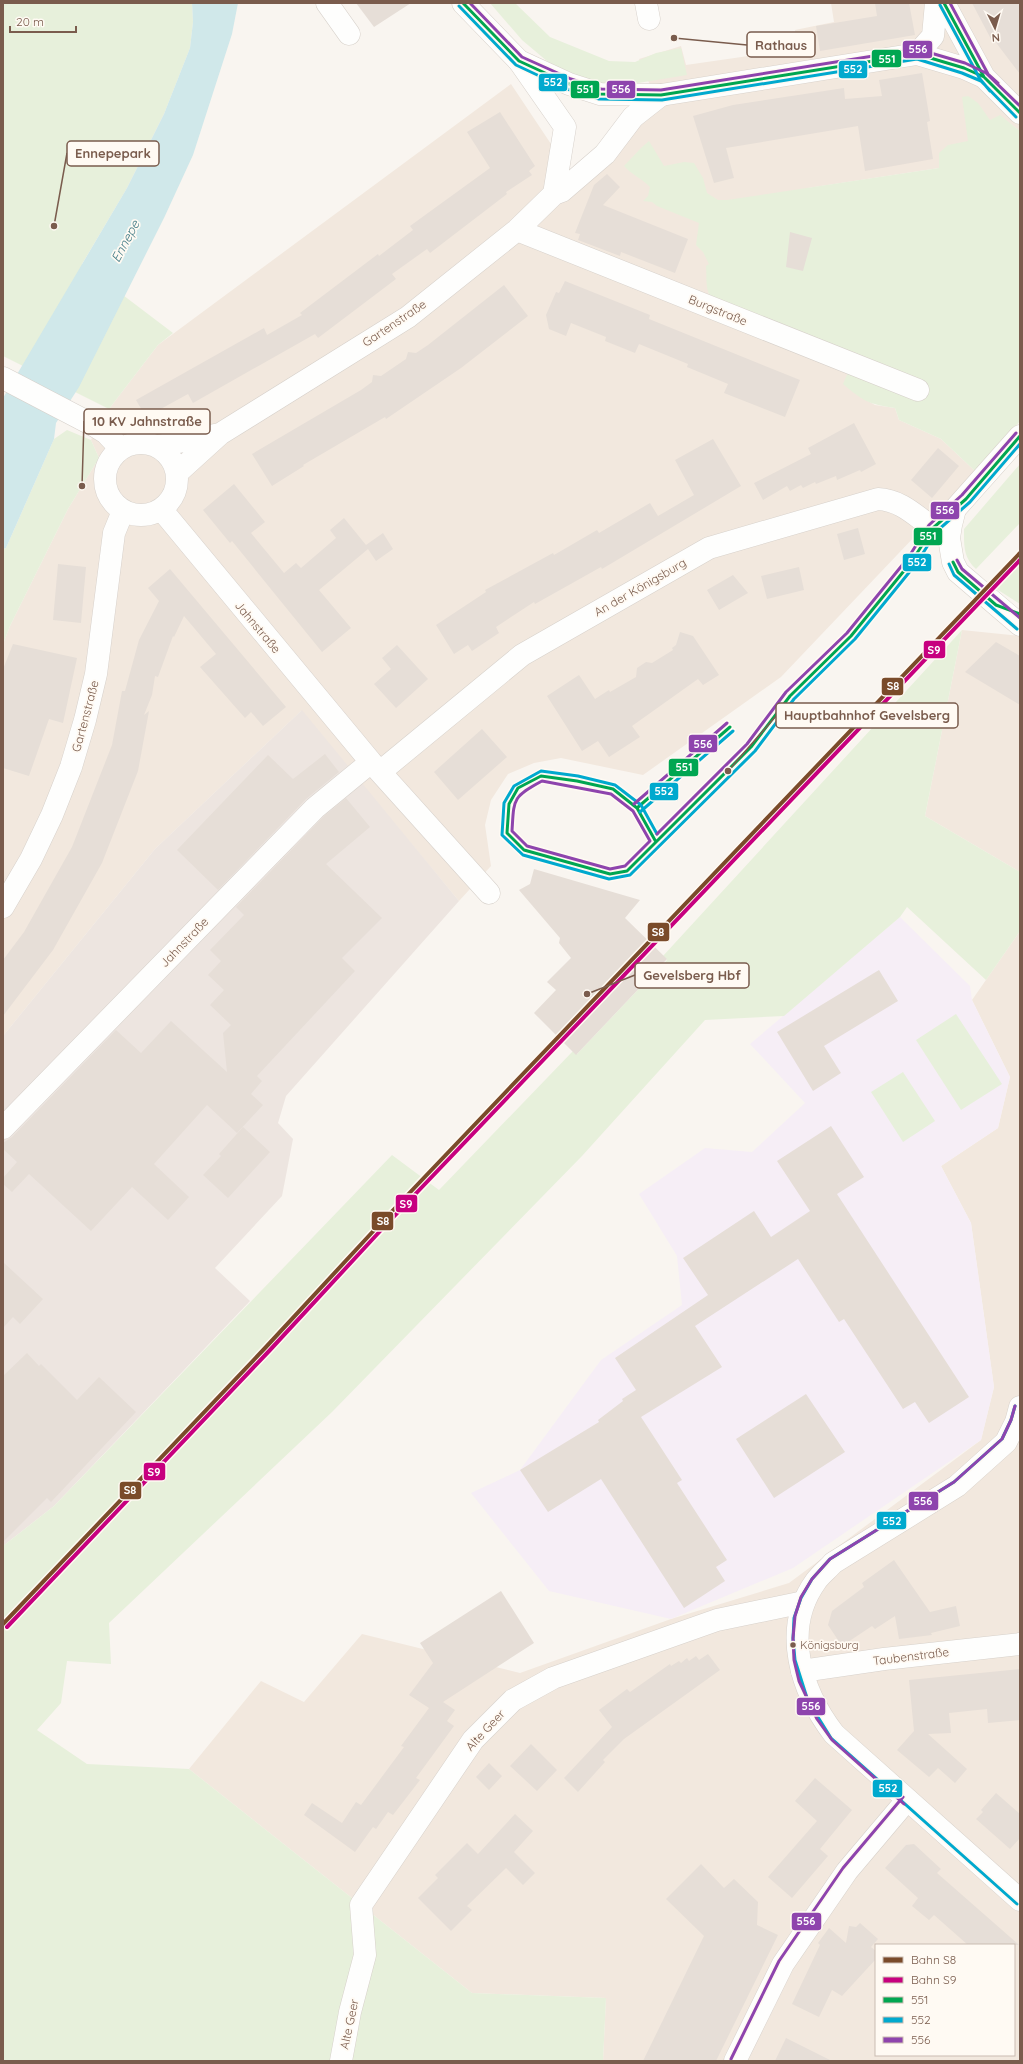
<svg xmlns="http://www.w3.org/2000/svg" width="1023" height="2064" font-family="Quicksand,sans-serif">
<style>
.residential{fill:#f2e8de;fill-rule:evenodd}
.industrial{fill:#ede5e0}
.education{fill:#f6eef6}
.green{fill:#e7f0db}
.water{fill:#d0e8ea}
.building{fill:#e6ded7}
.lines{fill:none;stroke-linecap:round;stroke-linejoin:round}
.minor-casing{stroke:#d7d1cb;stroke-width:23}
.secondary-casing{stroke:#d9d2cb;stroke-width:23}
.minor{stroke:#fefefd;stroke-width:22}
.secondary{stroke:#fefefd;stroke-width:22}
.bus-1-casing{stroke:#fffaf3;stroke-width:6}
.bus-2-casing{stroke:#fffaf3;stroke-width:6}
.bus-3-casing{stroke:#fffaf3;stroke-width:6}
.bus-1{stroke:#00a651;stroke-width:3}
.bus-2{stroke:#00a9ce;stroke-width:3}
.bus-3{stroke:#8e44ad;stroke-width:3}
.rail-1-casing{stroke:#fffaf3;stroke-width:7}
.rail-2-casing{stroke:#fffaf3;stroke-width:7}
.rail-1{stroke:#7a4b2a;stroke-width:4}
.rail-2{stroke:#c7007f;stroke-width:4}
.bus-dot{fill:#7a5c4d;stroke:#fffaf3;stroke-width:1.5}
.labels{text-anchor:middle;dominant-baseline:central;stroke-width:3.5;stroke-linejoin:round;paint-order:stroke}
.bus-label{font-size:11px;fill:#7a5c4d;stroke:#fffaf3;text-anchor:start}
.street-label{font-size:12px;fill:#7a5c4d;stroke:#fffaf3}
.water-label{font-size:13px;font-style:italic;fill:#437c86;stroke:#fffaf3}
.leader{fill:none;stroke:#7a5c4d;stroke-width:1.5}
.callout-dot{fill:#7a5c4d;stroke:#fffaf3;stroke-width:1.5}
.callout{fill:#fffaf3;stroke:#7a5c4d;stroke-width:1.5}
.callout-label{font-size:13px;text-anchor:middle;font-weight:bold;fill:#7a5c4d}
.line-badge{stroke:#fffaf3;stroke-width:1.5}
.badge-label{font-size:11px;text-anchor:middle;font-weight:bold;fill:#fff}
</style>
<rect width="100%" height="100%" fill="#f9f5f0"/>
<path class="residential" d="M831,3H1020V131L1000,116L939,168L808,188L868,401L875,405L895,408L899,420L941,439L976,472L781,677L643,775L561,758L534,763L508,774L491,800L485,825L491,866L459,901L301,711L155,849L3,1036V644L10,626L68,509L99,458L91,440L109,409L158,345L511,84L553,147L552,199L658,104L639,59L681,46L686,65L797,49L795,30L834,22Z
M962,630L1020,636V872L925,816Z
M1020,931V2061H603L606,1998L472,1993L189,1769L261,1681L304,1702L362,1634L520,1673L671,1619L789,1583L981,1440L994,1387L971,1223L941,1166L998,1128L1010,1077L972,1000ZM876,1945H1014V2055H876Z"/>
<path class="industrial" d="M302,710L459,901L286,1096L278,1123L293,1139L282,1196L215,1268L250,1301L54,1506L3,1546V1036L155,849Z"/>
<path class="education" d="M900,917L970,986L972,1000L1010,1077L998,1128L941,1166L971,1223L994,1387L981,1440L793,1568L671,1619L549,1591L471,1493L520,1470L601,1360L682,1305L677,1256L639,1194L705,1148L752,1152L805,1103L750,1044Z"/>
<path class="green" d="M3,3H192L193,22L190,48L164,114L127,188L82,264L173,333L158,345L109,409L3,356Z
M490,3H515L550,37L609,61L635,62L656,53L681,48L687,75L608,88L554,67L522,40Z
M968,96L978,103L990,120L1000,115L1020,131V421L976,472L941,439L899,420L895,408C868,404 863,401 843,384L856,354L710,296C705,287 707,277 706,266L709,264L703,252L696,245L699,223L657,206L652,202L643,201L648,196L650,187C641,178 631,174 624,166L641,148L649,141L664,166L684,162L694,163L703,178L707,193L718,200H727L939,168V153L948,145L968,141L962,97Z
M67,430L91,440L99,458L68,509L10,626L3,644V549L6,548L54,439Z
M1020,464V523L976,569C963,557 964,545 964,529Z
M1020,565V604L995,588Z
M962,630L925,816L1020,872V931L986,980L907,907L900,917L784,1016L705,1020L582,1156L332,1412L109,1623L111,1664L67,1661L61,1703L37,1730L87,1764L189,1769L472,1993L606,1998L603,2061H3V1546L54,1506L392,1155L439,1190L573,1051L577,1054L651,976L659,983L665,977L657,970L667,960L663,956Z
M956,1014L1002,1084L961,1110L916,1040Z
M903,1072L935,1121L903,1142L871,1092Z"/>
<path class="water" d="M192,3H238L232,34L193,155L164,218L79,387L56,423L54,439L6,548L3,549V398L127,188L164,114L190,48L193,22Z"/>
<path class="building" d="M356,3H411L374,27Z
M875,3H909L915,35L820,51L816,26L877,16Z
M972,3H1020V74L994,40L992,41Z
M922,73L930,121L927,122L933,159L865,171L858,126L726,148L734,178L714,183L693,116L733,105L844,88L845,99L882,96L879,80Z
M500,112L535,166L529,171L532,175L506,192L507,194L430,253L427,249L392,274L396,279L318,338L315,334L193,403L188,394L146,417L136,400L264,328L267,335L302,315L300,313L378,254L379,256L413,230L410,226L490,168L467,132Z
M607,174L620,187L603,205L688,239L675,273L621,252L620,256L578,240L580,234L575,233L594,185Z
M790,232L812,238L803,271L786,267Z
M565,281L650,315L649,319L800,380L785,417L724,393L728,384L687,367L688,364L639,344L635,353L605,341L606,337L571,323L566,336L549,329L546,315L556,292L559,293Z
M504,285L528,316L461,368L386,419L385,417L303,465L304,466L272,486L252,454L361,390L372,382L373,375L381,376L406,359L408,352L416,353L428,345Z
M854,423L876,464L861,472L860,470L837,480L836,476L816,484L815,482L803,488L801,485L790,491L787,486L763,500L754,483L811,454L808,448Z
M713,439L741,486L602,569L601,567L535,604L534,602L496,627L499,633L472,651L468,645L454,654L436,625L486,592L485,590L553,553L554,555L597,530L599,533L650,503L658,516L694,495L675,460Z
M938,448L959,466L932,498L911,480Z
M234,484L265,522L251,533L284,573L296,563L301,568L336,538L330,530L344,518L366,545L383,533L393,549L376,561L368,549L319,590L351,628L322,652L232,541L230,543L203,510Z
M858,528L865,554L844,560L837,534Z
M58,564L86,567L81,623L53,620Z
M799,567L804,590L767,599L761,576Z
M170,569L286,707L263,726L251,712L245,718L200,667L216,654L184,616L174,637L173,636L158,677L155,676L152,695L144,715L149,711L138,771L102,863L53,950L3,1016V960L24,932L72,847L112,745L122,691H125L139,640L159,601L148,588Z
M733,575L748,593L719,610L707,590Z
M680,632L693,636L719,675L703,685L698,679L632,726L640,737L609,757L598,741L582,751L547,696L579,675L595,699L609,690L610,692L636,677L637,668L646,662L652,663L673,650L672,648L676,645Z
M996,642L1020,656V705L965,672Z
M13,644L77,658L63,723L49,719L29,776L3,768V669Z
M397,645L428,679L396,708L374,684L391,669L382,658Z
M482,729L507,757L458,800L434,772Z
M325,754L339,772L306,799L218,890L177,850L268,755L293,779Z
M346,798L370,827L326,864L382,918L342,958L355,971L257,1076L262,1081L251,1094L263,1105L237,1133L207,1105L154,1164L189,1197L168,1220L132,1187L91,1231L29,1174L12,1192L3,1184V1178L17,1162L3,1149V1143L12,1137L116,1030L141,1053L171,1021L227,1072L223,1033L231,1025L210,1005L224,990L208,975L221,961L210,950L244,915L236,907L323,817Z
M534,869L640,900L625,918L667,959L576,1055L534,1013L556,990L547,982L571,958L559,943L560,938L519,890L530,884Z
M879,970L898,1001L824,1046L841,1073L813,1091L777,1032Z
M831,1126L864,1177L837,1194L969,1397L929,1423L915,1402L903,1409L844,1319L839,1322L798,1259L695,1326L722,1367L641,1417L682,1480L677,1483L727,1560L716,1567L725,1581L684,1608L601,1479L548,1512L520,1470L599,1422L598,1420L623,1401L622,1399L636,1390L615,1358L708,1295L683,1258L754,1211L771,1237L810,1211L777,1161Z
M243,1127L270,1152L228,1198L203,1175L221,1156L219,1154Z
M3,1262L43,1299L20,1324L13,1317L3,1328Z
M27,1353L39,1366L41,1364L77,1400L99,1377L136,1412L51,1502L47,1498L3,1542V1376Z
M806,1394L845,1452L774,1498L736,1439Z
M894,1560L930,1612L956,1606L960,1626L931,1633L932,1635L899,1639L895,1616L875,1629L872,1626L842,1646L828,1625L832,1611L864,1587L862,1583Z
M501,1591L534,1643L443,1702L455,1710L447,1721L454,1726L416,1778L420,1780L393,1815L388,1812L376,1829L373,1827L355,1852L304,1815L312,1803L342,1823L356,1802L361,1805L404,1747L401,1746L429,1708L409,1695L433,1663L420,1643Z
M708,1654L720,1670L624,1739L603,1760L605,1762L578,1792L564,1778L612,1727L599,1710L627,1689L630,1692L670,1664L671,1666L679,1661L681,1663L687,1658L689,1661L696,1656L699,1660Z
M1020,1669V1720L988,1723L987,1709L949,1713L951,1733L928,1734L967,1769L955,1783L938,1768L929,1777L897,1750L914,1731L909,1680Z
M531,1744L557,1770L537,1791L510,1766Z
M489,1763L502,1776L489,1790L476,1777Z
M815,1778L852,1810L820,1849L828,1856L792,1898L768,1877L817,1821L795,1801Z
M996,1793L1020,1814V1838L1010,1849L976,1819L983,1812L981,1810Z
M515,1814L533,1831L514,1852L535,1873L523,1885L506,1868L467,1906L472,1910L451,1931L418,1898L438,1878L435,1875L467,1843L478,1854Z
M914,1844L941,1869L937,1873L1019,1945H968L934,1915L929,1920L912,1906L918,1898L885,1868L906,1845Z
M701,1864L724,1888L734,1879L758,1902L757,1925L778,1935L716,2061H643L704,1936L666,1899Z
M860,1923L878,1939L871,1947L876,1951V1959L842,1996L832,1990L819,2017L792,2004L820,1945L818,1943L829,1928L846,1943L849,1926L856,1927Z
M786,2038L832,2061H775Z"/>
<g class="lines">
<g class="minor-casing">
<path id="minor" d="M327,3L349,34
M646,3L649,19
M519,61L565,127L554,194
M517,230L918,390
M3,378L93,425L106,433L120,448
M105 479a36 36 0 1 1 72 0a36 36 0 1 1-72 0Z
M158,446L220,434
M177,473L220,434L408,317L517,230L554,194L562,191L605,154L633,117L661,95
M161,509L371,762L489,893
M380,772L522,655L709,548L878,499C901,500 916,516 933,528L955,509
M3,907L31,859L52,815L71,767L85,720L96,674L114,533L123,511
M3,1128L315,808L371,762
M802,1671L884,1659L1020,1644
M341,2061L350,2012L365,1955L361,1905L473,1740L513,1700L553,1678L717,1620L804,1602
M735,2061L783,1964L847,1871L907,1800"/>
</g>
<g class="secondary-casing">
<path id="secondary" d="M463,3L519,61L569,84L600,94L661,95L917,54L964,68L984,77
M944,3L984,77L1020,113
M917,54L933,36L936,3
M1020,436L955,509L951,525L949,538L953,562L958,572L1020,625
M1020,1407L1016,1422L1006,1442L957,1486L833,1563C828,1569 821,1574 816,1581C781,1629 801,1691 834,1734L1020,1900"/>
</g>
<use href="#minor" class="minor"/>
<use href="#secondary" class="secondary"/>
<g class="bus-1-casing">
<path id="bus-1" d="M463,3L519,61L569,84L600,94L661,95L917,54L964,68L984,77L1020,113
M944,3L984,77L994,87
M953,562L958,572L996,605L1020,614
M541,776L577,781L613,789L637,808L656,842L627,871L610,874L524,850L507,833L509,804L518,788Z
M637,808L730,727
M656,842L751,747L790,696L851,636L912,561L933,528L966,499L1020,436"/>
</g>
<g class="bus-2-casing">
<path id="bus-2" d="M940,5L980,79L990,91
M459,6L516,65L567,89L599,99L662,100L917,59L962,73L981,81L1016,117
M949,564L954,575L1017,629
M640,812L733,731
M657,834L641,805L615,785L578,776L541,771L514,786L504,803L502,835L523,855L609,879L630,875L755,751L794,699L855,639L916,564L937,531L970,502L1020,444
M1015,1406L1011,1420L1002,1439L954,1482L830,1559L812,1579L801,1598L794,1618L793,1639L795,1660L808,1701L831,1738L1017,1904"/>
</g>
<g class="bus-3-casing">
<path id="bus-3" d="M470,3L522,57L571,79L601,89L661,90L917,49L965,63L986,73L1020,106
M950,3L988,74L998,83
M957,560L962,569L1020,618
M542,781L611,794L633,811L650,841L625,866L610,869L527,846L512,831C514,799 512,797 542,781Z
M634,804L727,723
M657,834L747,744L786,692L847,633L908,558L929,525L962,495L1016,433
M904,1804L832,1740L817,1719L799,1681L794,1660L793,1638L795,1616L801,1597L812,1579L830,1559L954,1482L1002,1439L1011,1420L1015,1406
M731,2059L779,1961L843,1868L903,1797"/>
</g>
<use href="#bus-1" class="bus-1"/>
<use href="#bus-2" class="bus-2"/>
<use href="#bus-3" class="bus-3"/>
<g class="rail-1-casing">
<path id="rail-1" d="M3,1624L266,1347L378,1226L1020,553"/>
</g>
<g class="rail-2-casing">
<path id="rail-2" d="M7,1627L270,1350L382,1229L1020,560"/>
</g>
<use href="#rail-1" class="rail-1"/>
<use href="#rail-2" class="rail-2"/>
</g>
<circle class="bus-dot" cx="793" cy="1645" r="3.5"/>
<g class="labels">
<g class="bus-label">
<text x="800" y="1645">Königsburg</text>
</g>
<g class="street-label">
<text transform="translate(718 310) rotate(22)">Burgstraße</text>
<text transform="translate(394 323) rotate(-34)">Gartenstraße</text>
<text transform="translate(640 587) rotate(-30)">An der Königsburg</text>
<text transform="translate(258 627) rotate(50)">Jahnstraße</text>
<text transform="translate(85 716) rotate(-75)">Gartenstraße</text>
<text transform="translate(184 942) rotate(-46)">Jahnstraße</text>
<text transform="translate(911 1656) rotate(-7)">Taubenstraße</text>
<text transform="translate(485 1730) rotate(-47)">Alte Geer</text>
<text transform="translate(349 2024) rotate(-78)">Alte Geer</text>
</g>
<g class="water-label">
<text transform="translate(125 241) rotate(-62)">Ennepe</text>
</g>
</g>
<path class="leader" d="M674 38L747 45M54 226L67 153M82 486L84 421M728 771L776 716M587 994L635 975"/>
<g class="callout-dot">
<circle cx="674" cy="38" r="4"/>
<circle cx="54" cy="226" r="4"/>
<circle cx="82" cy="486" r="4"/>
<circle cx="728" cy="771" r="4"/>
<circle cx="587" cy="994" r="4"/>
</g>
<g class="callout">
<rect x="747" y="32" width="68" height="25" rx="4"/>
<rect x="67" y="141" width="92" height="25" rx="4"/>
<rect x="84" y="409" width="126" height="25" rx="4"/>
<rect x="776" y="703" width="182" height="25" rx="4"/>
<rect x="635" y="963" width="114" height="25" rx="4"/>
</g>
<g class="callout-label">
<text x="781" y="50">Rathaus</text>
<text x="113" y="158">Ennepepark</text>
<text x="147" y="426">10 KV Jahnstraße</text>
<text x="867" y="720">Hauptbahnhof Gevelsberg</text>
<text x="692" y="980">Gevelsberg Hbf</text>
</g>
<g class="line-badge">
<rect x="902" y="40" width="31" height="19" rx="4" fill="#8e44ad"/>
<rect x="871" y="49" width="31" height="19" rx="4" fill="#00a651"/>
<rect x="838" y="60" width="30" height="19" rx="4" fill="#00a9ce"/>
<rect x="538" y="73" width="30" height="19" rx="4" fill="#00a9ce"/>
<rect x="570" y="80" width="30" height="19" rx="4" fill="#00a651"/>
<rect x="606" y="80" width="30" height="19" rx="4" fill="#8e44ad"/>
<rect x="930" y="501" width="30" height="19" rx="4" fill="#8e44ad"/>
<rect x="913" y="527" width="30" height="19" rx="4" fill="#00a651"/>
<rect x="902" y="553" width="30" height="19" rx="4" fill="#00a9ce"/>
<rect x="923" y="640" width="23" height="19" rx="4" fill="#c7007f"/>
<rect x="881" y="677" width="23" height="19" rx="4" fill="#7a4b2a"/>
<rect x="688" y="734" width="30" height="19" rx="4" fill="#8e44ad"/>
<rect x="668" y="758" width="31" height="19" rx="4" fill="#00a651"/>
<rect x="649" y="782" width="30" height="19" rx="4" fill="#00a9ce"/>
<rect x="647" y="922" width="23" height="20" rx="4" fill="#7a4b2a"/>
<rect x="395" y="1194" width="23" height="19" rx="4" fill="#c7007f"/>
<rect x="371" y="1211" width="23" height="20" rx="4" fill="#7a4b2a"/>
<rect x="143" y="1462" width="23" height="19" rx="4" fill="#c7007f"/>
<rect x="119" y="1481" width="23" height="19" rx="4" fill="#7a4b2a"/>
<rect x="908" y="1491" width="31" height="20" rx="4" fill="#8e44ad"/>
<rect x="876" y="1511" width="31" height="19" rx="4" fill="#00a9ce"/>
<rect x="796" y="1697" width="30" height="19" rx="4" fill="#8e44ad"/>
<rect x="872" y="1779" width="31" height="19" rx="4" fill="#00a9ce"/>
<rect x="791" y="1912" width="31" height="19" rx="4" fill="#8e44ad"/>
</g>
<g class="badge-label">
<text x="918" y="53">556</text>
<text x="887" y="63">551</text>
<text x="853" y="73">552</text>
<text x="553" y="86">552</text>
<text x="585" y="93">551</text>
<text x="621" y="93">556</text>
<text x="945" y="514">556</text>
<text x="928" y="540">551</text>
<text x="917" y="566">552</text>
<text x="934" y="654">S9</text>
<text x="893" y="690">S8</text>
<text x="703" y="748">556</text>
<text x="684" y="771">551</text>
<text x="664" y="795">552</text>
<text x="658" y="936">S8</text>
<text x="406" y="1208">S9</text>
<text x="383" y="1225">S8</text>
<text x="154" y="1476">S9</text>
<text x="130" y="1494">S8</text>
<text x="923" y="1505">556</text>
<text x="892" y="1525">552</text>
<text x="811" y="1710">556</text>
<text x="888" y="1792">552</text>
<text x="806" y="1925">556</text>
</g>
<rect width="1023" height="2064" fill="none" stroke="#7a5c4d" stroke-width="8"/>
<rect x="875" y="1944" width="140" height="112" fill="#fffaf3" stroke="#cabbb1"/>
<rect x="883" y="1957" width="20" height="6" fill="#7a4b2a" stroke="#cabbb1"/>
<text x="911" y="1964" font-size="12" fill="#7a5c4d">Bahn S8</text>
<rect x="883" y="1977" width="20" height="6" fill="#c7007f" stroke="#cabbb1"/>
<text x="911" y="1984" font-size="12" fill="#7a5c4d">Bahn S9</text>
<rect x="883" y="1997" width="20" height="6" fill="#00a651" stroke="#cabbb1"/>
<text x="911" y="2004" font-size="12" fill="#7a5c4d">551</text>
<rect x="883" y="2017" width="20" height="6" fill="#00a9ce" stroke="#cabbb1"/>
<text x="911" y="2024" font-size="12" fill="#7a5c4d">552</text>
<rect x="883" y="2037" width="20" height="6" fill="#8e44ad" stroke="#cabbb1"/>
<text x="911" y="2044" font-size="12" fill="#7a5c4d">556</text>
<g transform="translate(995 28) rotate(175)" stroke="#fffaf3" stroke-width="3" paint-order="stroke">
<path d="M0-3L7 15L0 10L-7 15Z" fill="#7a5c4d"/>
<text y="-6" font-size="11" font-weight="bold" text-anchor="middle" fill="#7a5c4d">N</text>
</g>
<path d="M10 26v6h66v-6" fill="none" stroke="#7a5c4d" stroke-width="2"/>
<text x="16" y="26" font-size="12" fill="#7a5c4d" stroke="#fffaf3" stroke-width="3" paint-order="stroke">20 m</text>
</svg>
